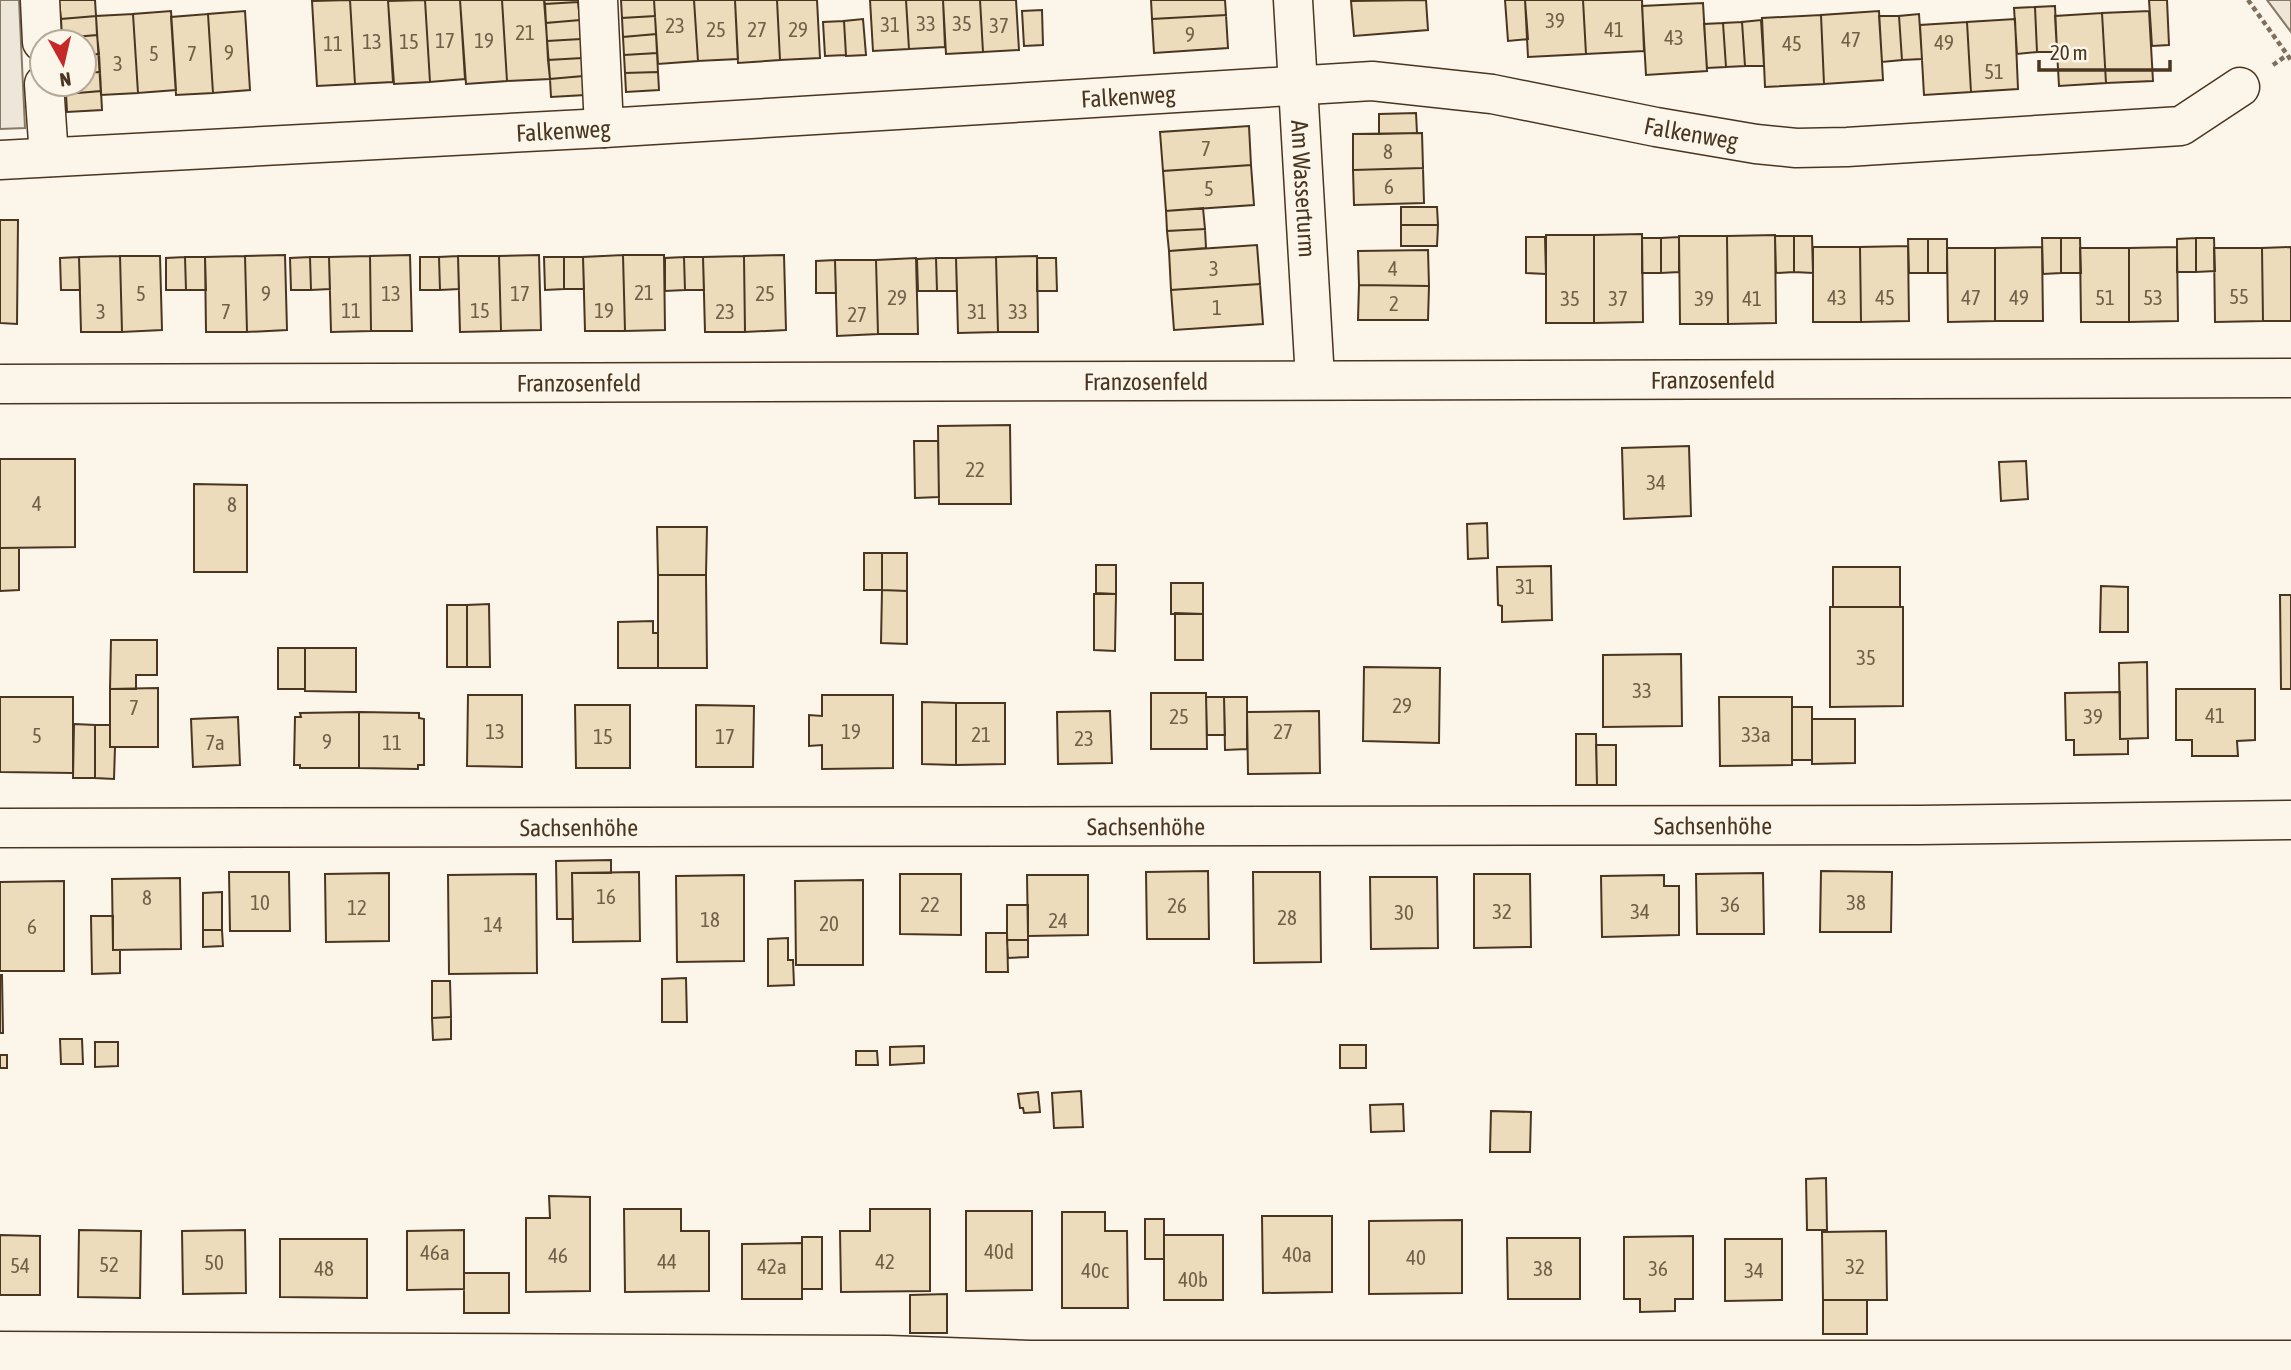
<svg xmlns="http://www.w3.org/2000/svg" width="2291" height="1370" font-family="'Asap Condensed',sans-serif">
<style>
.green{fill:#ede6d9;stroke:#887966;stroke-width:2}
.parking{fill:#ede7d9;stroke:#887966;stroke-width:2}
.building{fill:#ecdcbc;stroke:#4a3520;stroke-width:2}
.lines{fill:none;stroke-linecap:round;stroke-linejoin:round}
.minor-casing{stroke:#4a3520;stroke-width:41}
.path{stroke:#7f6f5c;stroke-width:4.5;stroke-dasharray:5 3.5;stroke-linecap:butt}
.minor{stroke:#fbf6e9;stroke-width:38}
.labels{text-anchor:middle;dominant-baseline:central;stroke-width:5;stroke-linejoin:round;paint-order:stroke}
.number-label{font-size:21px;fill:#725f47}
.street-label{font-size:24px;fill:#4a3520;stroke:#fbf6e9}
</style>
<rect width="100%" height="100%" fill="#fbf6e9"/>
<path class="green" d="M2267,0H2291V32Z"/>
<path class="parking" d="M0,0H19L25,128L0,129Z"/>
<path class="building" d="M59,0H95L96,16L61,19Z
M350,0L355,84L317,86L312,1Z
M350,0H388L393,82L355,84Z
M425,0L430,82L394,84L388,1Z
M425,0H460L465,79L430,82Z
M460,0H502L507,81L466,84Z
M502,0H544L550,79L507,81Z
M544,0H578V2L545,4Z
M621,0H654L655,16L622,18Z
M654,0H694L698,61L658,64Z
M694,0H735L738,59L698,61Z
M735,0H777L780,60L738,63Z
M777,0H817L820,58L780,60Z
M870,0H906L909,49L873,51Z
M906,0H943L945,47L909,49Z
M943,0H980L983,52L946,54Z
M980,0H1016L1019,50L983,52Z
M1151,0H1225L1226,15L1152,19Z
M1426,0L1428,30L1354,36L1351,1Z
M1505,0H1525L1528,39L1508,41Z
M1525,0H1583L1586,54L1528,57Z
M1583,0H1642L1644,51L1586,54Z
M2149,0H2167L2169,45L2152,46Z
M578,2L580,20L546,23L545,4Z
M1703,3L1707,71L1646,75L1642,6Z
M2055,6L2057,52H2037L2035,7Z
M2035,7L2037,52L2017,54L2014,8Z
M1042,10L1043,45L1024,46L1022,11Z
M171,11L176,90L138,93L133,14Z
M245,11L250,90L213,93L208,14Z
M1879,11L1883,80L1824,84L1821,15Z
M2149,11L2153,81L2106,83L2102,13Z
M2102,13L2106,83L2059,86L2055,16Z
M133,14L138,93L101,95L96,16Z
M208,14L213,93L176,95L171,17Z
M1919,14L1922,59L1902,60L1899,16Z
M1226,15L1228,48L1154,53L1152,19Z
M1821,15L1824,84L1765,87L1762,18Z
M96,16L97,35L62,38L61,19Z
M655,16L656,34L623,37L622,18Z
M1879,16H1899L1902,60L1882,62Z
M863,19L866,55L846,56L844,21Z
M2015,19L2018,89L1971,92L1967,22Z
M580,20L581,39L547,41L546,23Z
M1761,20L1764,66H1745L1742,22Z
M844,21L846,55L825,56L823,22Z
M1742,22L1745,66L1726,67L1723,23Z
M1967,22L1971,92L1924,95L1920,25Z
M1723,23L1726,67L1707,68L1704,24Z
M656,34L657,53L624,55L623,37Z
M97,35L99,54L84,55V42H62V38Z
M581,39L582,58L548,60L547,41Z
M657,53L658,72L625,73L624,55Z
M99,54L100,72L84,73V55Z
M582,58L583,76L550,79L548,60Z
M100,72L101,91L66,94L65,84H84V73Z
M658,72L659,90L626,92L625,73Z
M583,76L585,95L551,97L550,79Z
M101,91L102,110L67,112L66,94Z
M1416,113L1417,133L1379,134V114Z
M1249,126L1251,165L1163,171L1160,132Z
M1422,133L1423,168L1353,170V134Z
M1251,165L1254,205L1166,211L1163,171Z
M1423,168L1424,203L1354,205L1353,170Z
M1401,207H1437L1438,225H1401Z
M1203,208L1205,229L1167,231L1166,211Z
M0,220H18L17,324L0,323Z
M1401,225H1438L1437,246H1401Z
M1205,229L1206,248L1169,251L1167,231Z
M1642,234L1643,322L1594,323V235Z
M1546,235H1594V323H1546Z
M1775,235L1776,323L1728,324L1727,236Z
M1679,236H1727L1728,324H1680Z
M1775,236H1794V272L1776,273Z
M1794,236H1812L1813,273L1794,272Z
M1526,237H1545L1546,274L1526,273Z
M1679,237V272L1661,273V238Z
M1642,238H1661V273H1642Z
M2042,238H2061V273L2043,274Z
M2061,238H2080L2081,273H2061Z
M2196,238V272H2177V239Z
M2196,238H2214L2215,271L2196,272Z
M1908,239H1928V273H1909Z
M1928,239H1947V273H1928Z
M1257,245L1260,284L1171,290L1169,251Z
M1908,246L1909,321L1861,322L1860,247Z
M1813,247H1860L1861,322H1813Z
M2042,247L2043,321H1995V248Z
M2177,247L2178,321L2129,322V248Z
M2291,247V321H2263L2262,248Z
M1947,248H1995V321L1948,322Z
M2080,248H2129V322H2081Z
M2214,248H2262L2263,321L2215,322Z
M1428,250L1429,286L1359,285L1358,251Z
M285,255L287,330L247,332L245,256Z
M410,255L412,331H371L370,256Z
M539,255L541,330L501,331L499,256Z
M623,255H664L665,330L625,331Z
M623,255L625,331H585L583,257Z
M784,255L786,330L745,332L744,256Z
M120,256H160L162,330L122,332Z
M120,256L122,332H81L79,257Z
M245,256L247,332H206L205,257Z
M370,256L371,331L331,332L329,257Z
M458,256L459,289L440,290L439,257Z
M458,256H499L501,331L460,332Z
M744,256L745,332H705L703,257Z
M1037,256L1038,332H998L996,257Z
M79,257L80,290H61L60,258Z
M185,257H205L206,290H186Z
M185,257L186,290H166V258Z
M310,257H329L330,289L311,290Z
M310,257L311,290H291L290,258Z
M420,257H439L440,290H420Z
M544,257H564V289L545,290Z
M564,257H583L584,289H564Z
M684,257H703L704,290H685Z
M684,257L685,290L665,291V258Z
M996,257L998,332L958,333L956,258Z
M916,258L918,334H878L876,260Z
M936,258H956L957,291H937Z
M936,258L937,291H918L917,259Z
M1037,258H1056L1057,291H1037Z
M835,260L836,293H816V261Z
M835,260H876L878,334L837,336Z
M1260,284L1263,324L1174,330L1171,290Z
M1359,285L1429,286L1428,320H1358Z
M1010,425L1011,504H939L938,426Z
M914,441H938L939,497L915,498Z
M1689,446L1691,516L1624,519L1622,448Z
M0,459H75V547L0,548Z
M2026,461L2028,499L2001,501L1999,462Z
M194,484L247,485V572H194Z
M1487,523L1488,558L1468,559L1467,524Z
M657,527H707L706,575H658Z
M0,548H19V590L0,591Z
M864,553H882V590H864Z
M882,553H907V591L882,590Z
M1096,565H1116V594L1096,593Z
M1551,566L1552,620L1502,622V606L1498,605L1497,567Z
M1833,567H1900V607H1833Z
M658,575H706L707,668H658Z
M1171,583H1203V614H1171Z
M2101,586L2128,587V632H2100Z
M882,590L907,591V644L881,643Z
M1094,594H1116L1115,651L1094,650Z
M2280,595H2291V689H2281Z
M489,604L490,667H467V605Z
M447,605H467V667H447Z
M1830,607H1903V706L1830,707Z
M1175,613L1203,614V660H1175Z
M653,621V633H658V668H618V622Z
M111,640H157V675H136V689H110Z
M278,648H305V689H278Z
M305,648H356V692L305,691Z
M1681,654L1682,726L1603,727V655Z
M2147,662L2148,738L2120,739L2119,663Z
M1364,667L1440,668L1439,743L1363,741Z
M158,688V747H110V689Z
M2176,689H2255V740L2237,741L2238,756H2192V740H2176Z
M2120,692V739H2128V754L2074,755V740H2066L2065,693Z
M1151,693H1206L1207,749H1151Z
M468,695H522V767L467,766Z
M822,695H893V768L822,769V745L809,746V715L822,716Z
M0,697H73V773L0,772Z
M1206,697H1224L1225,735H1207Z
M1224,697H1247V749L1225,750Z
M1719,697H1792V765L1720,766Z
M922,702L956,703V765L922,764Z
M956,703H1005V764L956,765Z
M575,705H630V768H576Z
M696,705L754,706L753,767H696Z
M1792,707H1812V760H1792Z
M1110,711L1112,763L1058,764L1057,712Z
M1319,711L1320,773L1248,774L1247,712Z
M359,712V768H300V765H294L295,717H301L300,713Z
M359,712L419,713V718L424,719V765H418V769L359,768Z
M238,717L240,765L193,767L191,719Z
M1812,719H1855V763L1812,764Z
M74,724L95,725V778H73Z
M95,725H110V747H115L114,779L95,778Z
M1576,734H1596L1597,785H1576Z
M1596,745H1616V785H1597Z
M611,860V873H572L573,919H557L556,861Z
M1208,871L1209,939H1147L1146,872Z
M1821,871L1892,872L1891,932H1820Z
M229,872H289L290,931H230Z
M639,872L640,941L573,942L572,873Z
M1253,872H1320L1321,962L1254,963Z
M389,873V941L326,942L325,874Z
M1763,873L1764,934H1697L1696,874Z
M536,874L537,973L449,974L448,875Z
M900,874H961V935L900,934Z
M1474,874H1530L1531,947L1474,948Z
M744,875V961L677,962L676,876Z
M1027,875H1088V935L1028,936Z
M1664,875V886H1679V935L1602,937L1601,876Z
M1370,877H1437L1438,948L1371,949Z
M180,878L181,949L113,950L112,879Z
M863,880V965H796L795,881Z
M64,881V971H0V882Z
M222,892V930H203V893Z
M1007,905H1028V940H1007Z
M91,916H113V950H120V973L92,974Z
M203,930H222L223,946L203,947Z
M986,933H1007L1008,972H986Z
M788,938V960H793L794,985L768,986V939Z
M1007,940H1028V957L1008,958Z
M0,975H2L3,1033H0Z
M686,978L687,1022H662V979Z
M432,981H450L451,1017L432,1018Z
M451,1017V1039L433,1040L432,1018Z
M60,1039H82L83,1064H61Z
M95,1042H118V1066L95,1067Z
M1340,1045H1366V1068H1340Z
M924,1046V1063L890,1065V1047Z
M856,1051H877L878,1065H856Z
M0,1055H7V1068H0Z
M1081,1091L1083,1127L1054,1128L1052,1093Z
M1038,1092L1040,1112L1024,1113L1023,1108H1020L1018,1094Z
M1403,1104L1404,1131L1371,1132L1370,1105Z
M1491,1111L1531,1112L1530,1152H1490Z
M1826,1178L1827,1230H1807L1806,1179Z
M549,1196L590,1197V1291L526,1292V1218H550Z
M624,1209H681V1231H709V1291L625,1292Z
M870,1209H930V1291L841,1292L840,1231H870Z
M966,1211H1032V1290L966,1291Z
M1062,1212H1105V1231H1127L1128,1308H1062Z
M1262,1216H1332V1292L1263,1293Z
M1145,1219H1164V1259H1145Z
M1462,1220V1293L1369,1294V1221Z
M79,1230L141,1231L140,1298L78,1297Z
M245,1230L246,1293L183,1294L182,1231Z
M464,1230V1289L407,1290V1231Z
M1886,1231L1887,1300H1823L1822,1232Z
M0,1235L40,1236V1295H0Z
M1164,1235H1223V1300H1164Z
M1693,1236V1299H1675V1311L1640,1312V1299H1624V1237Z
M802,1237H822V1289H802Z
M1507,1238H1580V1299H1508Z
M280,1239H367V1298L280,1297Z
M1725,1239H1782V1300L1725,1301Z
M802,1243V1299H742V1244Z
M464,1273H509V1313H464Z
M947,1294V1333H910V1295Z
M1823,1300H1867V1334H1823Z"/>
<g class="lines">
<g class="minor-casing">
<g id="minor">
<path d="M40,0L42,42"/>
<path d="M598,0L604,128"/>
<path id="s1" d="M1293,0L1315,379"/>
<path d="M44,84L49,157"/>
<path id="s2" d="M0,160L604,128L1372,81L1492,94L1656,127L1756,144L1796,148L1847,147L2181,126L2240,87"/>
<path id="s3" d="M0,384L2291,378"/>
<path id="s4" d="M0,828L1919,825L2291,820"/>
<path d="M0,1351L888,1355L1030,1360H2291"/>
</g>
</g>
<path class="path" d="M2248,0L2291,60
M2273,65L2287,55"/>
<use href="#minor" class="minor"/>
</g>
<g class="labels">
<g class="number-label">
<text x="1555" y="20">39</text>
<text x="926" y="23">33</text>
<text x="962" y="23">35</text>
<text x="890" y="24">31</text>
<text x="675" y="25">23</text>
<text x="999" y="25">37</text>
<text x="716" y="29">25</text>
<text x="757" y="29">27</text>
<text x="798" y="29">29</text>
<text x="1614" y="29">41</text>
<text x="525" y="32">21</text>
<text x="1190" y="34">9</text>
<text x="1674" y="37">43</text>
<text x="1851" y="39">47</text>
<text x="445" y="40">17</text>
<text x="484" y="40">19</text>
<text x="372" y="41">13</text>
<text x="409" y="41">15</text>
<text x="1944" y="42">49</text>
<text x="333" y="43">11</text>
<text x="1792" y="43">45</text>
<text x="229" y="52">9</text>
<text x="154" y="53">5</text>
<text x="192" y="53">7</text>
<text x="118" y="63">3</text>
<text x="1994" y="71">51</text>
<text x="1206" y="148">7</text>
<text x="1388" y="151">8</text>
<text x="1389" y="186">6</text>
<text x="1209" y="188">5</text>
<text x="1214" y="268">3</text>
<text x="1393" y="268">4</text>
<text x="644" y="292">21</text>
<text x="141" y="293">5</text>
<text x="266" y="293">9</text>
<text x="391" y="293">13</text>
<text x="520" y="293">17</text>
<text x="765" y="293">25</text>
<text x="2239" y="296">55</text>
<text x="897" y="297">29</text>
<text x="1837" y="297">43</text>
<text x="1885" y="297">45</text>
<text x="1971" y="297">47</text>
<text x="2019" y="297">49</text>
<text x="2105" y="297">51</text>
<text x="2153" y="297">53</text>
<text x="1570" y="298">35</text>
<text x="1618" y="298">37</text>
<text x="1704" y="298">39</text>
<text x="1752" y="298">41</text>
<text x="1394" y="303">2</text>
<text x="1217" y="307">1</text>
<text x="351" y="310">11</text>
<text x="480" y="310">15</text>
<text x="604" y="310">19</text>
<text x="101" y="311">3</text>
<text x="226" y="311">7</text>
<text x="725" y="311">23</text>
<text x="977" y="311">31</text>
<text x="1018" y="311">33</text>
<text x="857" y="314">27</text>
<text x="975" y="469">22</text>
<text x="1656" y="482">34</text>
<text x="37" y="503">4</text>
<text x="232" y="504">8</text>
<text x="1525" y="586">31</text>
<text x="1866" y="657">35</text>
<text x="1642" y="690">33</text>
<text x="1402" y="705">29</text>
<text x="134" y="707">7</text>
<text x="2215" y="715">41</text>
<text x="1179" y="716">25</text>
<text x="2093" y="716">39</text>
<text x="495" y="731">13</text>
<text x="851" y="731">19</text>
<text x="1283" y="731">27</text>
<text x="981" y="734">21</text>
<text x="1756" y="734">33a</text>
<text x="37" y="735">5</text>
<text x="603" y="736">15</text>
<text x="725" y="736">17</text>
<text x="1084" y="738">23</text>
<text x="327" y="741">9</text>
<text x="215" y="742">7a</text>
<text x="392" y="742">11</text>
<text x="606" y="896">16</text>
<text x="147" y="897">8</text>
<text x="260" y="902">10</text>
<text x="1856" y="902">38</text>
<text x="930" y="904">22</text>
<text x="1730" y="904">36</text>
<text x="1177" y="905">26</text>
<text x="357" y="907">12</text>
<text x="1502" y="911">32</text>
<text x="1640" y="911">34</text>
<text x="1404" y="912">30</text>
<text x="1287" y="917">28</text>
<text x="710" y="919">18</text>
<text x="1058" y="920">24</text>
<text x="829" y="923">20</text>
<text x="493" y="924">14</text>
<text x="32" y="926">6</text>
<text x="999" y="1251">40d</text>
<text x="435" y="1252">46a</text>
<text x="1297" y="1254">40a</text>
<text x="558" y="1255">46</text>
<text x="1416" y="1257">40</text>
<text x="667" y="1261">44</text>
<text x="885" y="1261">42</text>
<text x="214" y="1262">50</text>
<text x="109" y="1264">52</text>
<text x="20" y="1265">54</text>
<text x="772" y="1266">42a</text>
<text x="1855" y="1266">32</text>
<text x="324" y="1268">48</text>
<text x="1543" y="1268">38</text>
<text x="1658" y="1268">36</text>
<text x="1095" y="1270">40c</text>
<text x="1754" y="1270">34</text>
<text x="1193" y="1279">40b</text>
</g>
<g class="street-label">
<text stroke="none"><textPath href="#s2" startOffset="1130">Falkenweg</textPath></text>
<text stroke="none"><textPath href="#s2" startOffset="564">Falkenweg</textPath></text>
<text stroke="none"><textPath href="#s2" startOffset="1698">Falkenweg</textPath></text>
<text stroke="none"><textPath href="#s1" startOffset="189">Am Wasserturm</textPath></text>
<text stroke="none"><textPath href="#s3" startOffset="1713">Franzosenfeld</textPath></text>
<text stroke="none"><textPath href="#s3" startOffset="1146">Franzosenfeld</textPath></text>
<text stroke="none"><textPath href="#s3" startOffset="579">Franzosenfeld</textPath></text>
<text stroke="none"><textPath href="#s4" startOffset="1713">Sachsenhöhe</textPath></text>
<text stroke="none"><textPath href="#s4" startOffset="1146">Sachsenhöhe</textPath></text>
<text stroke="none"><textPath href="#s4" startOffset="579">Sachsenhöhe</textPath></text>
</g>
</g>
<g transform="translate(63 63) rotate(172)"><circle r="33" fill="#fbf6e9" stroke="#b4a999" stroke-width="2"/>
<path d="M0-5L12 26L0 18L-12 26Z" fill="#c62828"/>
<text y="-10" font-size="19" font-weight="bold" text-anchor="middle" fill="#4a3520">N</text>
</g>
<path d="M2039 60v10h131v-10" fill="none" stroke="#4a3520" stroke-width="3.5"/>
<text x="2050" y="60" font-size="21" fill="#4a3520" stroke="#fbf6e9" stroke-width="5" paint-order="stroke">20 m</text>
</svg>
